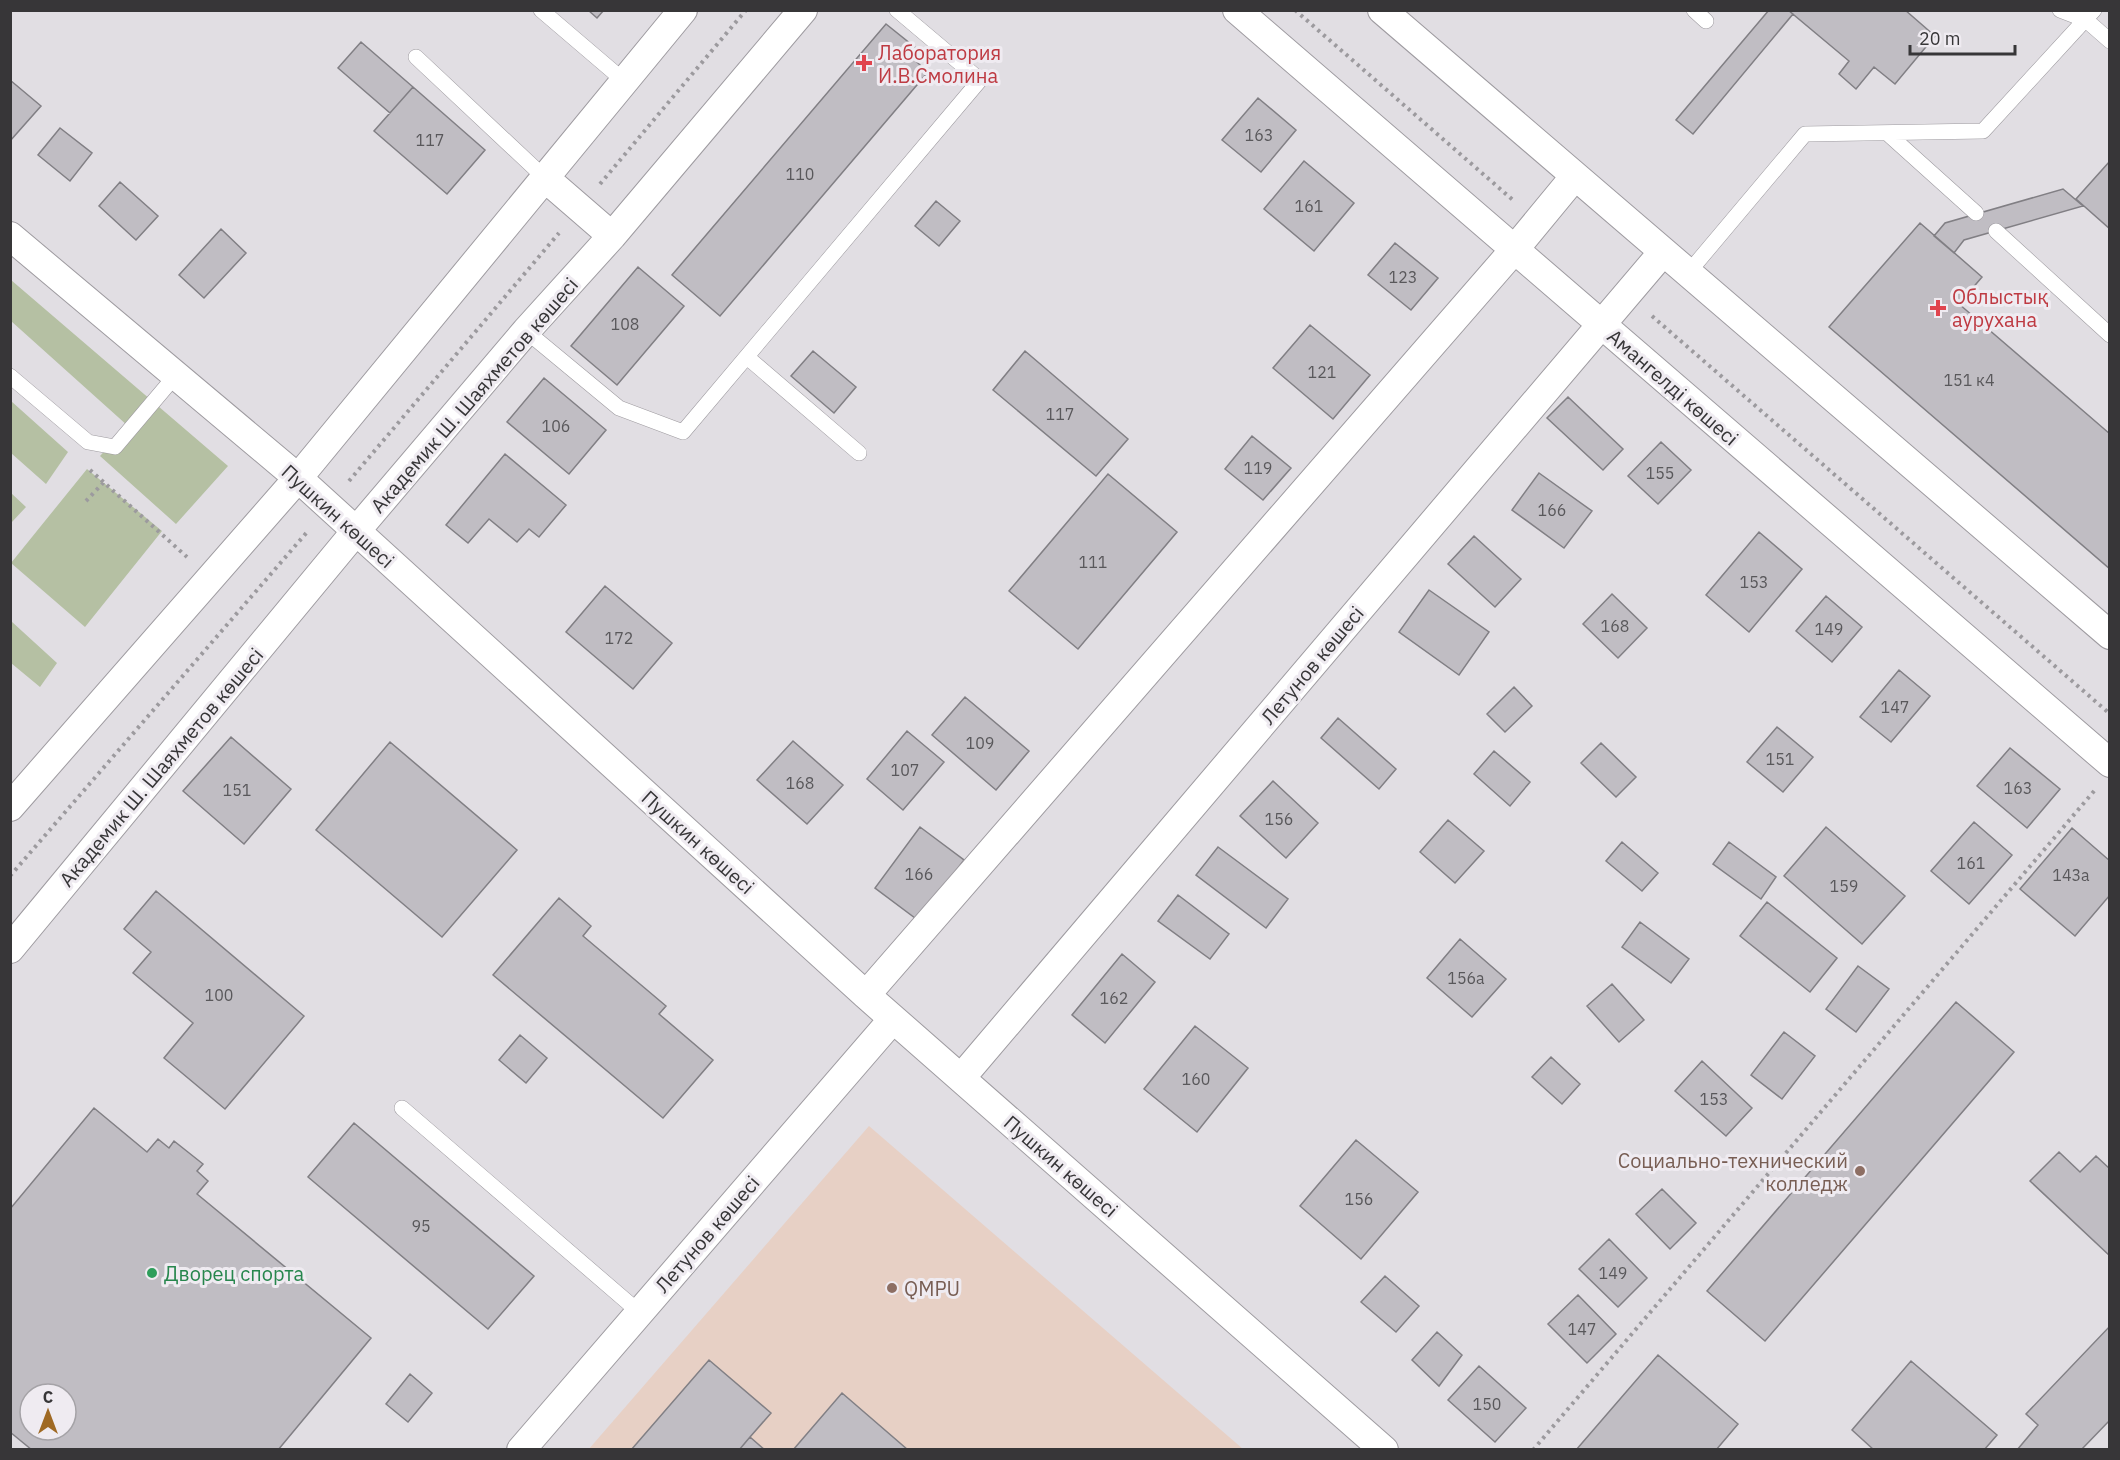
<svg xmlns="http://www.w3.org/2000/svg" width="2120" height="1460" font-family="'IBM Plex Sans',sans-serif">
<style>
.education{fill:#e7d0c5}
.green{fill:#b5c0a3}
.building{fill:#c0bdc3;stroke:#817f84;stroke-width:1.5;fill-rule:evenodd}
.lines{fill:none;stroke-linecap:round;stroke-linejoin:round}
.lane-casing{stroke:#9e9ba0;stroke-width:16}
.street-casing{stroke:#9e9ba0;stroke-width:30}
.path{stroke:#9c9a9e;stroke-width:4;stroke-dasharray:3 4.5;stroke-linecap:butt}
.lane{stroke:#fff;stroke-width:15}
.street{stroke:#fff;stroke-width:28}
.health-dot{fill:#e0444e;stroke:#efebf1;stroke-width:2}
.education-dot{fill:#8d6e63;stroke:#efebf1;stroke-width:2}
.leisure-dot{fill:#2e9e5b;stroke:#efebf1;stroke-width:2}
.labels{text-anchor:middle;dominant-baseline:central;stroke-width:6;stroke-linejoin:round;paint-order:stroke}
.number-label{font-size:16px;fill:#59585b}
.health-label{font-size:20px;fill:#be3a42;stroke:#efebf1;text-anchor:start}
.street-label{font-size:20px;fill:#373638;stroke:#efebf1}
.education-label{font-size:20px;fill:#785e54;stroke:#efebf1;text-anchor:end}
.leisure-label{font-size:20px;fill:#27864d;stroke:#efebf1;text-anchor:start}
</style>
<rect width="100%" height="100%" fill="#e1dee3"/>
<path class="education" d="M869,1126L1243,1449L588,1450Z"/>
<path class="green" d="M11,280L228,466L176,524L100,456L128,426L11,321Z
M11,401L68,452L46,484L11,453Z
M87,469L162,531L85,627L11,563Z
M11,493L26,507L11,523Z
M11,621L57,663L40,687L11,663Z"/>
<path class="building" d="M588,10H604L597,18Z
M1769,10H1788L1793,14L1693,134L1676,120Z
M1788,10H1905L1935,36L1895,84L1874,67L1856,89L1839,74L1849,61Z
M886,24L917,49L911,57L928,72L720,316L672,275Z
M361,42L413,87L390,113L338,68Z
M10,80L41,106L10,141Z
M413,87L485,150L447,194L374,131Z
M1258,98L1296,130L1261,172L1222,140Z
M60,128L92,153L70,181L38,155Z
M1304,161L1354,203L1314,251L1264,209Z
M2110,161V229L2076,199Z
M120,182L158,216L136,240L99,206Z
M2063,189L2083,206L1964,240L1954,253L1934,236L1945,223Z
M936,201L960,221L939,246L915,226Z
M1920,223L1982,277L1959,304L2110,434V569L1829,327Z
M221,229L246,253L204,298L179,275Z
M1395,243L1438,278L1411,310L1368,275Z
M638,267L684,306L617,385L571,346Z
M1310,325L1370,375L1333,419L1273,368Z
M813,351L856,387L834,413L791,376Z
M1025,351L1128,439L1096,476L993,390Z
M544,378L606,430L569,474L507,422Z
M1568,397L1623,449L1603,470L1547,418Z
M1252,436L1291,468L1263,500L1225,469Z
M1661,442L1691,470L1658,504L1628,476Z
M505,454L566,505L539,537L529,529L517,542L489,519L468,543L446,525Z
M1539,473L1592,511L1564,548L1512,510Z
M1108,474L1177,532L1078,649L1009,591Z
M1759,532L1802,569L1749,632L1706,595Z
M1474,536L1521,579L1495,607L1448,564Z
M605,586L672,643L633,689L566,632Z
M1429,590L1489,632L1459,675L1399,632Z
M1612,594L1647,628L1618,658L1583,624Z
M1826,596L1862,627L1832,662L1796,631Z
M1899,670L1930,696L1891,742L1860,717Z
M1514,687L1532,706L1505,732L1487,714Z
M965,697L1029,751L996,790L932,735Z
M1338,718L1396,769L1379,789L1321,738Z
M1777,727L1813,757L1783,792L1747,762Z
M907,731L944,762L903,810L867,779Z
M231,737L291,789L244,844L183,791Z
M793,741L843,785L807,824L757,780Z
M390,742L517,850L442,937L316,830Z
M1601,743L1636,777L1616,797L1581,763Z
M2010,748L2060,789L2027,828L1977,786Z
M1494,751L1530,782L1510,806L1474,774Z
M1273,781L1318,823L1286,858L1240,816Z
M1448,820L1484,851L1455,883L1420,852Z
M1974,822L2012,855L1969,904L1931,871Z
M920,827L964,860L919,921L875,888Z
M1826,827L1905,896L1862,944L1784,876Z
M2072,828L2110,861V895L2075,936L2020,889Z
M1622,842L1658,873L1642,891L1606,861Z
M1729,842L1776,877L1761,899L1713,864Z
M1218,847L1288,899L1266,928L1196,875Z
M156,891L304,1016L225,1109L164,1058L193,1023L133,973L151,952L124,929Z
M1178,895L1229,934L1210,959L1158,921Z
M559,898L591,926L583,936L666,1006L659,1014L713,1060L663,1118L493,975Z
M1767,902L1837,958L1810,992L1740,936Z
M1640,922L1689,959L1671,983L1622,947Z
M1460,939L1506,979L1472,1017L1427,978Z
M1122,954L1155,982L1105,1043L1072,1015Z
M1858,966L1889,989L1856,1032L1826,1009Z
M1612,984L1644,1020L1619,1042L1587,1006Z
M1956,1002L2014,1052L1765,1341L1707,1291Z
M1195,1026L1248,1068L1197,1132L1144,1089Z
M1784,1032L1815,1056L1782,1099L1751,1075Z
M520,1035L547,1058L526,1083L499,1060Z
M1551,1057L1580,1084L1562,1104L1532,1077Z
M1702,1061L1752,1108L1726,1136L1675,1091Z
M94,1108L147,1152L158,1139L169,1148L174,1141L203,1164L197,1171L208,1181L197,1194L371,1338L278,1450H32L10,1432V1209ZM30,1394H66V1430H30Z
M354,1123L534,1276L488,1329L308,1177Z
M1356,1140L1418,1192L1361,1259L1300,1206Z
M2059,1152L2080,1172L2096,1156L2110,1169V1256L2030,1181Z
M1662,1189L1696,1223L1670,1249L1636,1214Z
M1609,1239L1647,1278L1618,1307L1579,1269Z
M1385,1276L1419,1306L1396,1332L1361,1302Z
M1578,1295L1616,1334L1587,1363L1548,1324Z
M2110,1326V1420L2081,1450H2017L2038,1425L2026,1414Z
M1437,1332L1462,1355L1439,1386L1412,1360Z
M1658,1355L1738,1424L1716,1450H1576Z
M709,1360L771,1413L750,1437L739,1450H631Z
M1911,1361L1997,1435L1984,1450H1874L1852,1430Z
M1479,1366L1526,1408L1495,1442L1448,1400Z
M410,1374L432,1393L408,1422L386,1404Z
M842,1393L908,1450H793Z
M750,1437L765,1450H739Z"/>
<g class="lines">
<g class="lane-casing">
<path id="lane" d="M541,10L623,80
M1694,10L1706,21
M2060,10L2086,20L2110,41
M416,57L545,178
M1887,133L1976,213
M1996,231L2110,335
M1688,273L1805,134L1983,131L2094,10
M526,331L619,408L683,432L980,80L897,10
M747,357L859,453
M10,376L88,442L115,447L176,375
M402,1108L639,1312"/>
</g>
<g class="street-casing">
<path id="street" d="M1237,10L2110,763
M1382,10L2110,635
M545,178L612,236
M10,236L298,478L866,995L1384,1450
M10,807L298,478L683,10
M10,949L356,531L526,331L612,236L803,10
M866,995L1514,250L1575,176
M961,1078L1663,252
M521,1450L893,1019"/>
</g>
<path class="path" d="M1295,10L1514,201
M600,184L746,10
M1652,316L2110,714
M90,470L187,557
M349,481L559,233
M86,501L104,482
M10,876L308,531
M1533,1450L2095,790"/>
<use href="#lane" class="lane"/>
<use href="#street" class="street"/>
</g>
<g class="health-dot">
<path d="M861 54h6v6h6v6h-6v6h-6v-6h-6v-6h6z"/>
<path d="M1935 299h6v6h6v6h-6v6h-6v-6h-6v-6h6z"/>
</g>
<g class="education-dot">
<circle cx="1860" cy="1171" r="6"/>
<circle cx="892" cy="1288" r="6"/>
</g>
<circle class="leisure-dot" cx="152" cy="1273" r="6"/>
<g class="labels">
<g class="number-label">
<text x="1259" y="135">163</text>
<text x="430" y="140">117</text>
<text x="800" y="174">110</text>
<text x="1309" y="206">161</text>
<text x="1403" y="277">123</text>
<text x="625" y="324">108</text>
<text x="1322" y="372">121</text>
<text x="1969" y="380">151 к4</text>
<text x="1060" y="414">117</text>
<text x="556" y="426">106</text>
<text x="1258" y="468">119</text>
<text x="1660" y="473">155</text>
<text x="1552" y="510">166</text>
<text x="1093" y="562">111</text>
<text x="1754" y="582">153</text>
<text x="1615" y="626">168</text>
<text x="1829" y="629">149</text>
<text x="619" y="638">172</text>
<text x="1895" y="707">147</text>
<text x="980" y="743">109</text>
<text x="1780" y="759">151</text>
<text x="905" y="770">107</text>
<text x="800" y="783">168</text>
<text x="2018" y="788">163</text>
<text x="237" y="790">151</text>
<text x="1279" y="819">156</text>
<text x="1971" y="863">161</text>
<text x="919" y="874">166</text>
<text x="2071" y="875">143а</text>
<text x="1844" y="886">159</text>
<text x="1466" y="978">156а</text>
<text x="219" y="995">100</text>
<text x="1114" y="998">162</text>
<text x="1196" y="1079">160</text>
<text x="1714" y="1099">153</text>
<text x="1359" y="1199">156</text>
<text x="421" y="1226">95</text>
<text x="1613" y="1273">149</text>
<text x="1582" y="1329">147</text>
<text x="1487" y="1404">150</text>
</g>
<g class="health-label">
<text x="878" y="52">Лаборатория<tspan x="878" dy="23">И.В.Смолина</tspan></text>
<text x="1952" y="296">Облыстық<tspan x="1952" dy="23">аурухана</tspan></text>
</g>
<g class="street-label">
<text transform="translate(1673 387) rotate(41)">Амангелді көшесі</text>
<text transform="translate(474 395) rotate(-49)">Академик Ш. Шаяхметов көшесі</text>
<text transform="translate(338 516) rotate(42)">Пушкин көшесі</text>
<text transform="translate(1312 665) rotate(-50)">Летунов көшесі</text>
<text transform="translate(161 767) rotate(-50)">Академик Ш. Шаяхметов көшесі</text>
<text transform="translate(698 842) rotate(42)">Пушкин көшесі</text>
<text transform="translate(1061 1166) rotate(41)">Пушкин көшесі</text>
<text transform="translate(707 1234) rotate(-49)">Летунов көшесі</text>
</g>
<g class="education-label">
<text x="1848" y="1160">Социально-технический<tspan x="1848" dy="23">колледж</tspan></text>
<text x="904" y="1288" text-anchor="start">QMPU</text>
</g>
<g class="leisure-label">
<text x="164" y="1273">Дворец спорта</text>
</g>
</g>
<rect width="2120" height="1460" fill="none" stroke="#373638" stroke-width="24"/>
<g transform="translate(48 1412)"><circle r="28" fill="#efebf1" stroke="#a5a3a7" stroke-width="1.5"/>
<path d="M0-4.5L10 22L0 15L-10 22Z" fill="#9f6923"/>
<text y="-9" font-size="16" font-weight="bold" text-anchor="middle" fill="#373638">С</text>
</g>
<path d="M1910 45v9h105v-9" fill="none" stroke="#373638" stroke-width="3"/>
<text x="1919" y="45" font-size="18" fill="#373638" stroke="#efebf1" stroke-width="4.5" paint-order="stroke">20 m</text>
</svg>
